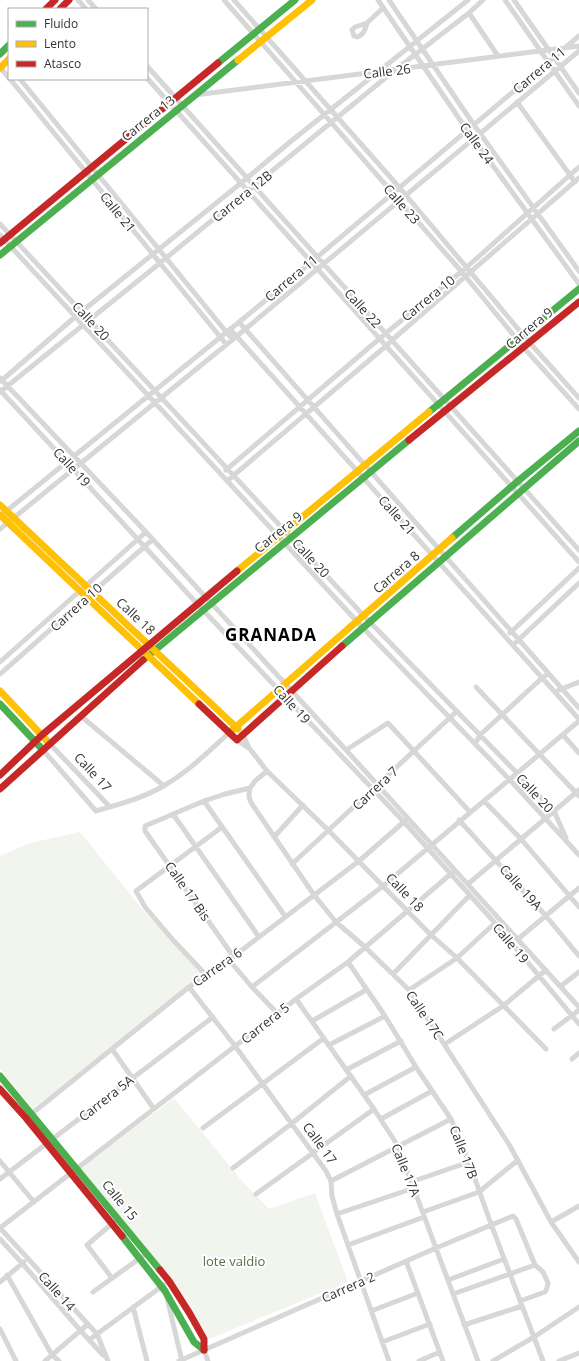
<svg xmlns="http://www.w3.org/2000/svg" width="579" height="1361" font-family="'Open Sans',sans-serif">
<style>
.green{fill:#f1f5ed}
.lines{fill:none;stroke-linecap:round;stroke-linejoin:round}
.street{stroke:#d7d7d7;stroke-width:5}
.fast{stroke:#4caf50;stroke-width:7}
.slow{stroke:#ffc107;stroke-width:7}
.jam{stroke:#c62828;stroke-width:7}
.labels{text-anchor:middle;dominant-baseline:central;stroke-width:4;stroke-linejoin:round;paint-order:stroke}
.street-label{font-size:13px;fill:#333;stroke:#fff}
.park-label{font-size:13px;fill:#56703f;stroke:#fff}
.district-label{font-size:17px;font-weight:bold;letter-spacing:1px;fill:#000;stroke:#fff}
</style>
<rect width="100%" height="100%" fill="#fff"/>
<path class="green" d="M80,832L142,909L206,975L73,1080L32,1108L0,1069V856L30,843Z
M174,1098L242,1181L269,1209L315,1193L348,1282L209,1339L164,1270L81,1168Z"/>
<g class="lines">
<path class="street" d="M78,0L86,9
M88,0L96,9
M224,0L461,271L524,348L579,409
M234,0L399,187L530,343L579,398
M378,0L467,130L579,284
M389,0L474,125L579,271
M505,0L579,106
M514,0L579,93
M469,13L498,56
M367,23C365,29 364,35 357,37L354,36L352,30L355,27L367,23L383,8
M147,66L579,550
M0,67L9,78
M147,78L579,562
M10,79L226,344
M20,79L232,339
M195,95L579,46
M517,102L575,182
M0,224L364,616L554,811L566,838
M0,235L363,628L510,780L579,855
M239,322L579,708
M230,329L579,719
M0,378L146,532L346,750L579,1007
M1,381L75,317L241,183L290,142L468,0
M0,390L203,610L404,822L495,923L579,1024
M0,392L160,263L395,70L469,13L483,0
M226,470L386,333L467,267L579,167
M227,481L386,346L392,340L579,178
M4,513L271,296L579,36
M0,529L237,336L579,51
M510,633L579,568
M513,645L579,583
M0,662L146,532
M0,674L152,540
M476,687L579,796
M559,690L579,682
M82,717L164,786
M243,734L249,748
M563,735L579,753
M237,740L250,749L267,771L329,831L430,934L457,958L546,1049
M50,744L110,807
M475,744L480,735L542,678L548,674
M43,750L96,811C120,804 144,798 165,785C189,771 209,751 229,733
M346,750L388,723L470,812
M250,788C248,796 249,800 254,807L314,895L336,922L365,947L409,990L510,1146L551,1222L579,1262
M204,801L285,916
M484,801L521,839L579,907
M173,814L259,937
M459,820L546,916L579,956
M274,837L303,805
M292,864L456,712
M468,884L579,790
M518,939L579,888
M233,956L145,831V826L204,801L225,794L250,788L255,781L267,771
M229,960L252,987L277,1013
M348,962L385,1016L416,1067L451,1119L469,1162L491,1224L543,1361
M393,974L469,896
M206,975L173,940L145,907L136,891L222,827
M561,986L579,972
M189,987L235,1046L326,1171L331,1181L332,1196L337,1214L389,1361
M252,987L383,886L579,721
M409,990L457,958L495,923
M296,999L374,1109L398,1146L478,1361
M312,1021L366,990
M554,1029L579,1010
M445,1044L503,1006L546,970
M329,1045L385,1016
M112,1049L154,1109
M572,1059L579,1053
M346,1070L401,1041
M364,1095L416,1067
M30,1115L189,987L229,960L359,861L406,820
M381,1119L432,1091
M203,1128L324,1038
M0,1161L34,1202
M233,1168L291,1124L351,1076
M0,1179L213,1017
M331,1181L451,1119
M411,1182L469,1162
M256,1194L374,1109
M423,1212L479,1192L518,1160
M337,1214L414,1188
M551,1222L579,1206
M0,1228L296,999L348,962L453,872
M0,1228L97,1334L108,1361
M0,1239L22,1263L80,1330L103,1355
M348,1245L424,1217
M406,1261L443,1361
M7,1275L52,1355L59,1361
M112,1278L87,1245L114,1222
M448,1280L504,1259
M0,1282L24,1262
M93,1292L147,1253
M453,1294L535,1265
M167,1298L182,1361
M133,1307L147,1361
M371,1311L418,1293
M464,1325L522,1306
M0,1329L16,1361
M89,1340L169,1281
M382,1342L430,1324
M204,1350L208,1361
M45,1361L87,1325
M179,1361L436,1248L513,1216L516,1219L535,1265L543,1272L548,1283L547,1288L545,1292L520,1301
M419,1361L440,1352
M493,1361L534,1337L579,1307
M559,1361L579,1353"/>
<path class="fast" d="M0,54L9,45
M218,63L295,0
M0,255L238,60
M429,412L579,289
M452,538L518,481L579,431
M342,646L579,441
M143,660L409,440
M0,704L43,750
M0,1076L160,1270
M122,1236L165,1291L194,1342L204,1350"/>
<path class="slow" d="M238,60L312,0
M0,68L9,59
M0,505L238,729
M0,515L199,704
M237,571L429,412
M0,691L50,744
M229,733L452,538"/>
<path class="jam" d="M46,9L55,0
M60,9L69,0
M0,243L218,63
M409,440L579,302
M199,704L237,740L342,646
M0,775L42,735L237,571
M0,789L143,660
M0,1089L26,1118L122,1236
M160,1270L169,1281L190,1314L204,1339V1350"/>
</g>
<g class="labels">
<g class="street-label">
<text transform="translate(539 70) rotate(-40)">Carrera 11</text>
<text transform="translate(387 71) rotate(-7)">Calle 26</text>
<text transform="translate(148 118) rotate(-39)">Carrera 13</text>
<text transform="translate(477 143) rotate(54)">Calle 24</text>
<text transform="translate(242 196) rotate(-39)">Carrera 12B</text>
<text transform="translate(402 204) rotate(49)">Calle 23</text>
<text transform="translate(118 212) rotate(51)">Calle 21</text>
<text transform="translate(291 278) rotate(-40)">Carrera 11</text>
<text transform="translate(428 298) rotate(-39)">Carrera 10</text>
<text transform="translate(363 308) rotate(48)">Calle 22</text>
<text transform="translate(91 321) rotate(47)">Calle 20</text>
<text transform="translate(529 328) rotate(-40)">Carrera 9</text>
<text transform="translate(72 467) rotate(47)">Calle 19</text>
<text transform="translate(397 515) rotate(48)">Calle 21</text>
<text transform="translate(278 532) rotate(-39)">Carrera 9</text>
<text transform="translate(311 558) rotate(47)">Calle 20</text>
<text transform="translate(396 572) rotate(-41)">Carrera 8</text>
<text transform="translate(76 607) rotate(-42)">Carrera 10</text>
<text transform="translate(136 616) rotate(43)">Calle 18</text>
<text transform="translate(292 704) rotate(47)">Calle 19</text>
<text transform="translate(93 772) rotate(47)">Calle 17</text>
<text transform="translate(375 788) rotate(-43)">Carrera 7</text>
<text transform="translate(535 793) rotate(47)">Calle 20</text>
<text transform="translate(521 887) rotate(48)">Calle 19A</text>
<text transform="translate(188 891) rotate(55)">Calle 17 Bis</text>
<text transform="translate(405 892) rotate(46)">Calle 18</text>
<text transform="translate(511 943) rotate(50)">Calle 19</text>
<text transform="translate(217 967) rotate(-35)">Carrera 6</text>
<text transform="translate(425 1015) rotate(56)">Calle 17C</text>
<text transform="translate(265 1023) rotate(-38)">Carrera 5</text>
<text transform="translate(106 1098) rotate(-38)">Carrera 5A</text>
<text transform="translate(320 1143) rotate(54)">Calle 17</text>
<text transform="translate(464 1152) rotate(69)">Calle 17B</text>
<text transform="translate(406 1170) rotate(68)">Calle 17A</text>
<text transform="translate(120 1200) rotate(51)">Calle 15</text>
<text transform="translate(348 1287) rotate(-24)">Carrera 2</text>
<text transform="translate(57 1291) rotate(48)">Calle 14</text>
</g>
<g class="park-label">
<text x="234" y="1261">lote valdio</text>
</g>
<g class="district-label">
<text x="271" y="634">GRANADA</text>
</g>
</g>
<rect x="8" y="8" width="140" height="72" fill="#ffffff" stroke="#adadad"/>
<rect x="16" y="21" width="20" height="6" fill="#4caf50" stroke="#adadad"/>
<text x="44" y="28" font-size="12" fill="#333333">Fluido</text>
<rect x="16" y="41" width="20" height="6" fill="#ffc107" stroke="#adadad"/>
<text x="44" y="48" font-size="12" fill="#333333">Lento</text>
<rect x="16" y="61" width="20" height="6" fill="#c62828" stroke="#adadad"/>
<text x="44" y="68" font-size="12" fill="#333333">Atasco</text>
</svg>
